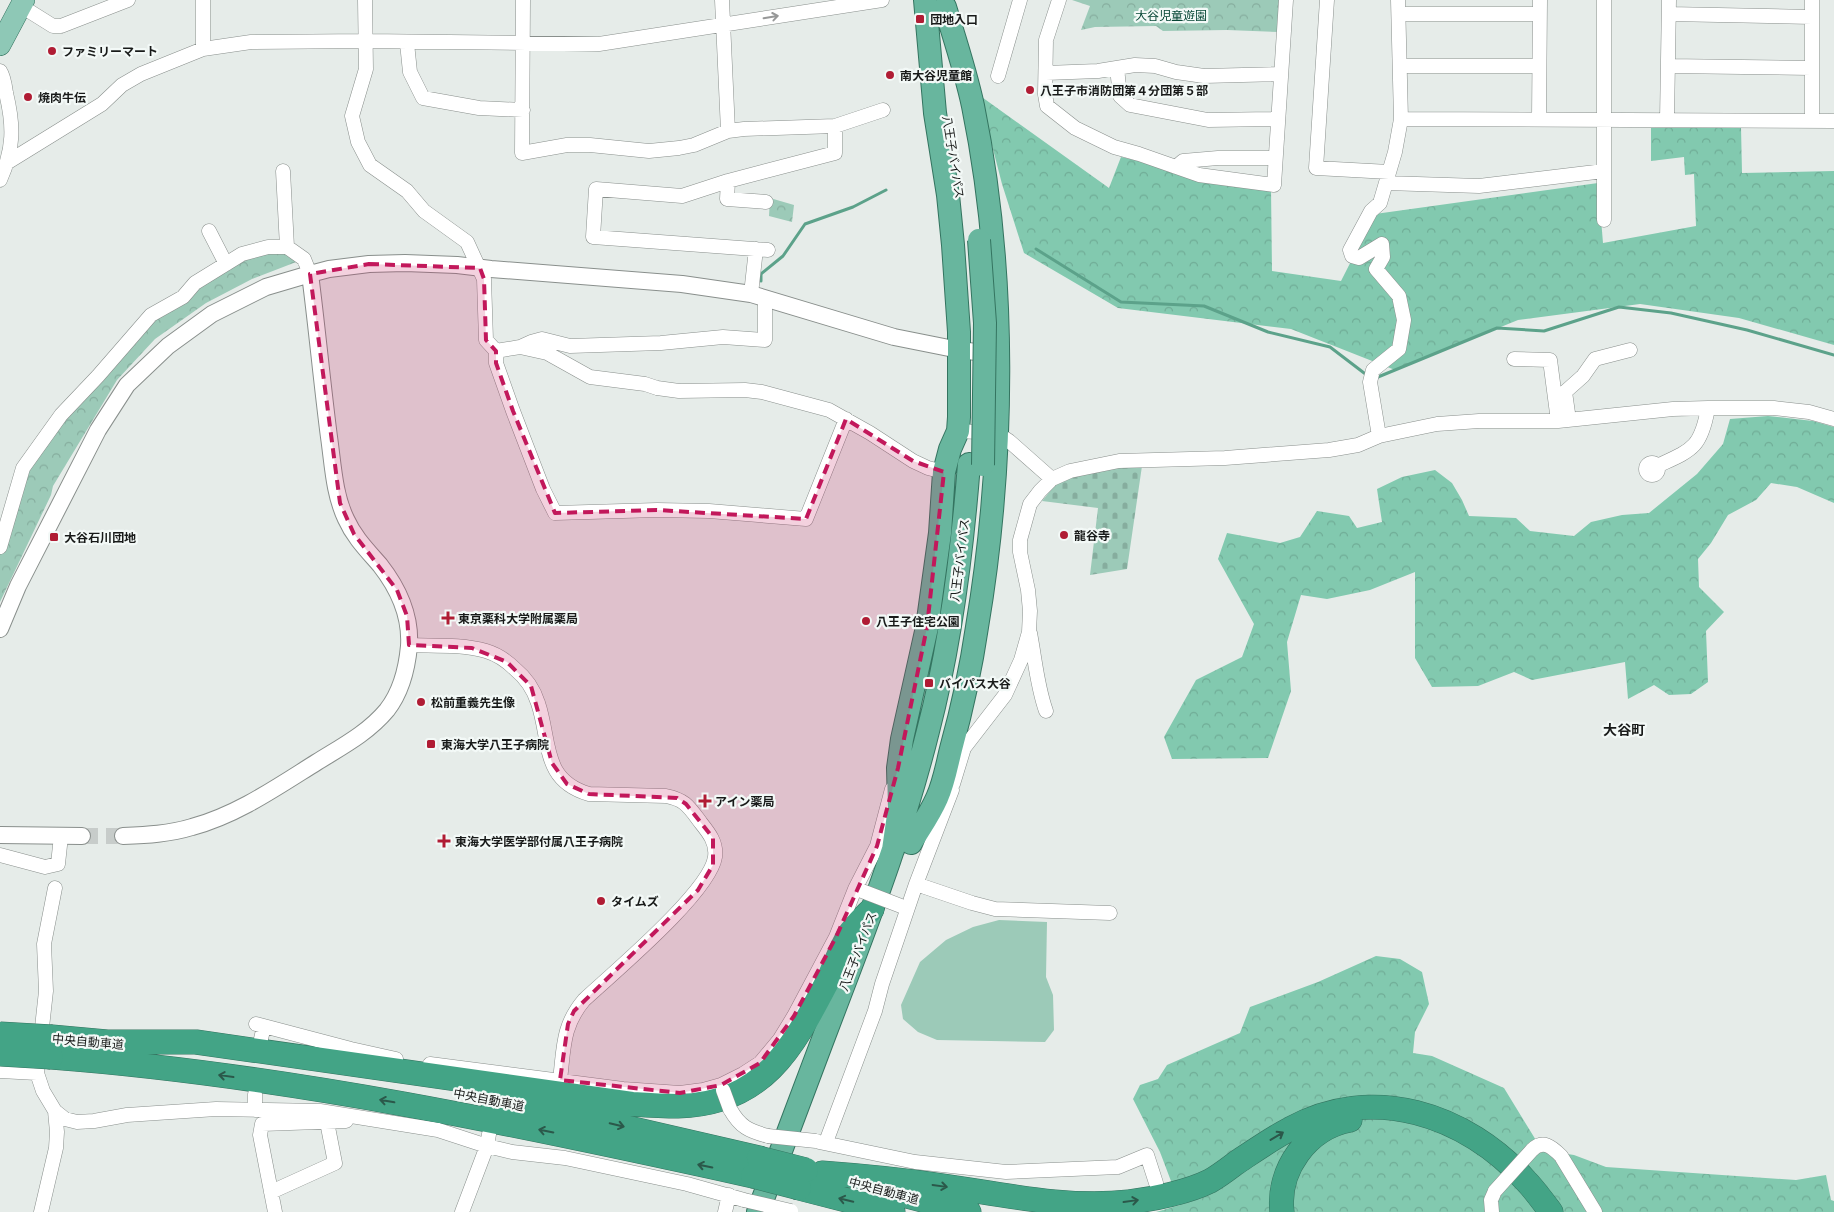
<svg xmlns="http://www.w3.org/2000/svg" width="1834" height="1212" font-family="Barlow,'Noto Sans JP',sans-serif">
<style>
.grass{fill:#9ccab8}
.forest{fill:url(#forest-crowns)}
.cemetery{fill:url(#cemetery-stones)}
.park{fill:url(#park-crowns)}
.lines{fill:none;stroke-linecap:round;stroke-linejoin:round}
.stream{stroke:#5ca28a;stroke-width:3}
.tertiary-tunnel{stroke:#c7ccca;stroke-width:16;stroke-dasharray:16 8;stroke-linecap:butt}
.minor-casing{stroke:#898f8c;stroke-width:15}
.tertiary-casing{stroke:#898f8c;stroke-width:18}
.primary-casing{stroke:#347460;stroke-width:22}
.trunk-casing{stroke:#347460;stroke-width:24}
.motorway-casing{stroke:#347460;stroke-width:25}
.minor{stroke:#fff;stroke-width:14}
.tertiary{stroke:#fff;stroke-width:16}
.primary{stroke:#8ec8b6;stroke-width:21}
.trunk{stroke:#68b69e;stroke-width:22}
.motorway{stroke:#43a486;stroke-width:24}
.minor-bridge-casing{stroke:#898f8c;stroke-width:15;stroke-linecap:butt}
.trunk-bridge-casing{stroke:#347460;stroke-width:24;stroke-linecap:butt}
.motorway-bridge-casing{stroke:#347460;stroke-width:25;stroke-linecap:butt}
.minor-bridge{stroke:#fff;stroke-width:14}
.trunk-bridge{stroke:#68b69e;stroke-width:22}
.motorway-bridge{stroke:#43a486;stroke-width:24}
.oneway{stroke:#979898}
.oneway2{stroke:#2b584a}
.marked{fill:#c2185b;fill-opacity:0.2;stroke:#c2185b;stroke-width:4;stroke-dasharray:10 6;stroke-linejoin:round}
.poi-dot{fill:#b01c34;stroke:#f3f9f7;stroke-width:2}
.labels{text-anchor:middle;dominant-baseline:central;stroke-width:4.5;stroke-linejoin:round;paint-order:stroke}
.park-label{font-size:12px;fill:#054534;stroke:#f3f9f7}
.poi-label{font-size:12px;font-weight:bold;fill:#181a19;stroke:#f3f9f7;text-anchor:start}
.street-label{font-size:12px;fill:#181a19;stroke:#f3f9f7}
.neighbourhood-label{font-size:14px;font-weight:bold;fill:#181a19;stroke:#f3f9f7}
</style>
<defs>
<pattern id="forest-crowns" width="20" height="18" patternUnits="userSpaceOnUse" patternTransform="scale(1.25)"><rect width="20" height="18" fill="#82c9af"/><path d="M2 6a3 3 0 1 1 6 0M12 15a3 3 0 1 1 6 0" fill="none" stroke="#70ac96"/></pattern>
<pattern id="cemetery-stones" width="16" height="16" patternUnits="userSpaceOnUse" patternTransform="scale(1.25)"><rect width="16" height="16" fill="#9ccab8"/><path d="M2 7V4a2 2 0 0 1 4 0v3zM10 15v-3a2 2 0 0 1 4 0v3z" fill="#86ad9e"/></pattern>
<pattern id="park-crowns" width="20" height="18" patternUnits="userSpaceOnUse" patternTransform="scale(1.25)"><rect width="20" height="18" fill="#9ccab8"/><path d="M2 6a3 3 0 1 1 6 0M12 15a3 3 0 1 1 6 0" fill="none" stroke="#86ad9e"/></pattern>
</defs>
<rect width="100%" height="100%" fill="#e6ece9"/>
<path class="grass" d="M999,920L1047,922L1046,977L1053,995L1054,1030L1045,1042L937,1040L918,1032L903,1019L901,1005L920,962L946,940L973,927Z"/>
<path class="forest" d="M979,95L1109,188L1121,157L1271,189L1272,271L1341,281L1375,214L1598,183L1603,243L1696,226L1694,174L1685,175L1684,157L1651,161V128L1741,127L1742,173L1834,171V345L1739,318L1640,304L1518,320L1395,370L1291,329L1118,308L1024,253L1002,184Z
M1768,416L1813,421L1834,427V503L1797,487L1771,483L1756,500L1728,515L1711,543L1698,559L1699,587L1724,612L1706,631L1708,682L1691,694L1669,695L1654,685L1628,699L1625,662L1532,680L1514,672L1478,686L1432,687L1415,658V572L1370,590L1327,599L1301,595L1287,642L1291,691L1268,758L1172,759L1164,737L1196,680L1242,657L1254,624L1218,559L1227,533L1280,543L1300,537L1317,511L1349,516L1357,528L1382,522L1377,489L1402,477L1435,470L1452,483L1462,500L1469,516L1516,518L1530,531L1574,536L1591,522L1622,515L1649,513L1697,474L1723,444L1730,419Z
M1376,956L1400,959L1422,972L1429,1004L1415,1032L1413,1053L1432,1056L1504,1088L1542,1150L1574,1155L1606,1167L1796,1180L1826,1175L1831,1200L1834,1201V1212H1156L1180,1205L1160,1152L1133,1099L1140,1085L1158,1079L1167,1065L1240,1033L1250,1007L1318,982Z"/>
<path class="cemetery" d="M1110,465L1142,466L1127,569L1090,575L1098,508L1042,501L1056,484L1077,474Z"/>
<path class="park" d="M1072,0H1281L1278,32L1227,30L1163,31L1156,26L1095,27L1081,30L1090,6Z
M770,198L794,205L792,222L769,216Z
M268,247L304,259L252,279L206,303L155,339L117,380L53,486L51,495L0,602V547L23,468L133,334L195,283Z"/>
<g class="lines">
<path class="stream" d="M1036,249L1121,302L1204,306L1268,332L1330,347L1368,376
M761,281V274L783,256L805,224L853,207L886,190
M1374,377H1378L1497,328L1544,331L1619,307L1671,313L1747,330L1834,355"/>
<path class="tertiary-tunnel" d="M82,836H123"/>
<g class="minor-casing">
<path id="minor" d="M365,0L366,69L352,116L358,142L370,165L407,191L424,211L467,242L484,279L486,340L496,351V363L513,411L543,489L555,513L657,510L709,511L806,519L846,419
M523,0L522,153L567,145H590L649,151L679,148L694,145L728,131L744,129L835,126L883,110
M722,0L728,131
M1059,0L1046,40L1045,94L1047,106L1075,128L1114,147L1139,154L1199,175L1274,185L1286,0
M1327,0L1316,168L1389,172
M21,6L53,26H61L128,0
M1399,14H1539
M1669,14L1812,17
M407,43L410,72L423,98L479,108L523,110
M203,49V0
M1400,66H1539
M1668,66L1811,68
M1117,68L1120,96L1130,105L1208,120L1277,119
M0,71C4,77 5,86 6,93C14,126 14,149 0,180
M1046,73L1098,71L1135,65L1155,66L1176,72L1204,76L1280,74
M998,76L1020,0
M1401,119L1834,121
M1539,119L1540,0
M1667,120L1669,0
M1812,120V0
M8,162L102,104L122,85L141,74L203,49L251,42L367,41L599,44L882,0
M1176,167L1183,161L1218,158H1275
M283,171L287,247
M728,181L727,199L766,202
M1386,183L1479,186L1604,171
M1604,220V0
M209,231L226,264
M768,250L593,237L596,189L682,196L728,181L835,153V126
M751,294L756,249
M520,347L531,342L542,339L570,346L661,343L723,337L765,340V298
M496,351L520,347L547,353L590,377L645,384L657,388L679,391L745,390L762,392L829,410L870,433L913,461L928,468L944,472
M1514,359L1550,360L1558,421
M1569,420L1565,392L1583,376L1595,359L1630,350
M958,431L997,433L1009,441L1052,479L1070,471L1119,461L1225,458L1329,450L1358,445L1379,436L1437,424L1479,421H1558L1673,409L1708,408H1774L1809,412L1834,419
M1379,436L1370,382L1373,370L1399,349L1404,320L1399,296L1376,269L1383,257L1382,244L1359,258L1352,256L1350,250L1371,211L1380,203L1395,152L1401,119L1398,0
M1646 469a6 6 0 1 1 12 0a6 6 0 1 1-12 0Z
M1657,466C1692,450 1701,448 1708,408
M0,547L23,468L61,415L98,376L151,315L183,297L195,283L242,254L268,247H287L304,259L310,274
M1030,633C1035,659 1037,686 1046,711
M409,645C433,646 462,644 486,651C496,654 507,661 515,669C526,678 534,690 538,703C551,741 541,780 589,794L666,796C686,800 689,807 701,823C709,833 717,843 715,857C710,892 613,973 584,1000C562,1026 564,1048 560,1080
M953,784L964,748L1005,695L1021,660L1029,632L1030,611L1028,590L1020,552V540L1030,504L1040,491L1052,479
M0,855L45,867L58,864L61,836
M916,884L972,903L995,909L1110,913
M55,888L44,944L46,991L37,1073L43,1091L55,1111L65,1119L77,1122L94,1121L127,1115L216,1109L320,1111L438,1130L487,1146L512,1152L565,1158L687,1184L744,1200
M256,1024L351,1049L396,1059
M261,1039L264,1026
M430,1064L623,1089L680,1093L703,1090L721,1085L743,1074L760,1063L780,1039L794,1016L836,937L855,889L877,846L892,789
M0,1071L37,1073
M730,1109C740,1127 749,1131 768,1136
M255,1110V1094
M819,1142L915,1162L1006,1172L1118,1167L1147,1155L1156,1183
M826,1142L875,1011L882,984L916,884L952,790
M1532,1150C1543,1139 1552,1147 1561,1156L1595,1212
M271,1192L335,1163L327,1122
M41,1212L56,1148L57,1132L55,1111
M275,1212L260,1135L262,1124L346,1121
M462,1212L487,1146L489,1134
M725,1212L729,1195
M1492,1212L1491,1200L1495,1191"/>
</g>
<g class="tertiary-casing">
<path id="tertiary" d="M0,629L18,586L98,430L127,385L168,346L212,314L266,287L310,274L329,269L369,264L405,263L457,265L491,269L682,284L751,294L894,337L959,350L994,354
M0,835L82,836
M123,836C147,835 169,834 192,827C237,815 277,787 317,762C341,747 368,733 387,710C401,692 407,668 409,646C411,615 398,588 380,565C367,550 354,537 346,519C334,494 333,465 329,437C322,383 317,328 310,274"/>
</g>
<g class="primary-casing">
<path id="primary" d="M0,45L24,0"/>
</g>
<g class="trunk-casing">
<path id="trunk" d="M911,843C920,828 930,814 937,798C944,783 947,765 951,749C962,709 971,668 977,627C1005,461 1007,272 973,106C966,73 955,40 945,7
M893,850L899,808L898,768L902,739L927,627L940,533L944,472L950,449L958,431L959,417V332L953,245L948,195L935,113L925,0
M758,1212C786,1138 813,1065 841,992C874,906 906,820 928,731C951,643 962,554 969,464"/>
</g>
<g class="motorway-casing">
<path id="motorway" d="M52,1037L118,1043
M103,1042H196L632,1104C647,1105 663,1106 678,1106C763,1104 792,1049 827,982C834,967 840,948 849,934C855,925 865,916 872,909
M51,1057C288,1075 521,1125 753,1176
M492,1100L607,1123L759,1158
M822,1173C863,1176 903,1180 944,1186C1006,1195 1067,1209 1129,1202C1154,1199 1188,1192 1210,1181C1219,1176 1228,1169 1236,1163C1254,1151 1271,1139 1290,1129C1372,1083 1466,1114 1526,1181C1535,1190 1543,1202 1551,1212
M799,1188L893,1212
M891,1192L969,1212
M1282,1212C1277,1170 1307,1128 1350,1120"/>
</g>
<use href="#minor" class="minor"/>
<use href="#tertiary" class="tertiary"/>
<use href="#primary" class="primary"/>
<use href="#trunk" class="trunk"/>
<use href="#motorway" class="motorway"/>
<g class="minor-bridge-casing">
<path id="minor-bridge" d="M862,891L901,906
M723,1090L730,1109
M768,1136L816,1141
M1495,1191L1532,1150
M744,1200L791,1211"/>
</g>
<g class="trunk-bridge-casing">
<path id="trunk-bridge" d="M979,240L985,323L983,465"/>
</g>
<g class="motorway-bridge-casing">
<path id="motorway-bridge" d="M0,1034L52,1037
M0,1054L51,1057
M759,1158L806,1170
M753,1176L799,1188"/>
</g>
<use href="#minor-bridge" class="minor-bridge"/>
<use href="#trunk-bridge" class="trunk-bridge"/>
<use href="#motorway-bridge" class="motorway-bridge"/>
</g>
<defs><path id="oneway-shaft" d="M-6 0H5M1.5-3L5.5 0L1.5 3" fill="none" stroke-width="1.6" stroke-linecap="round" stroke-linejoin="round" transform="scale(1.25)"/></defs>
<use class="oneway" href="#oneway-shaft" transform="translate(771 17) rotate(-9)"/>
<g class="oneway2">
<use href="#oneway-shaft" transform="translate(226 1076) rotate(-172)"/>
<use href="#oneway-shaft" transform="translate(387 1101) rotate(-170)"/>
<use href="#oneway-shaft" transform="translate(617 1125) rotate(13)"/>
<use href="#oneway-shaft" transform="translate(546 1131) rotate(-169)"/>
<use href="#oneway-shaft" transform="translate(1277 1136) rotate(-31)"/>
<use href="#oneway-shaft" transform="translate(705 1166) rotate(-168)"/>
<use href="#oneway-shaft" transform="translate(940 1186) rotate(8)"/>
<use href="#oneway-shaft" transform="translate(846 1200) rotate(-166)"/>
<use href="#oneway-shaft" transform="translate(1131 1201) rotate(-8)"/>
</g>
<path class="marked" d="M369,264L480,268L484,279L486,340L496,351V363L513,411L555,513L657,510L806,519L846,419L913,461L944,472L927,627L898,768L877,846L836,937L794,1016L760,1063L721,1085L680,1093L560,1080L568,1024L574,1011L698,890L713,865V838L686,804L677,798L589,794L567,784L552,763L531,686L507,662L472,648L409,645L407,616L397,590L354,534L340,503L310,274Z"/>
<g class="poi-dot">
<rect x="915" y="14" width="10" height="10" rx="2.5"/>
<circle cx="52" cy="51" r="5"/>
<circle cx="890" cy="75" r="5"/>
<circle cx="1030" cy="90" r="5"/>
<circle cx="28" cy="97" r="5"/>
<circle cx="1064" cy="535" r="5"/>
<rect x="49" y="532" width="10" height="10" rx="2.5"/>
<path d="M445.5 610.5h5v5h5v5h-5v5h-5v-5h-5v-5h5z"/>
<circle cx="866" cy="621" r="5"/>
<rect x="924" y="678" width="10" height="10" rx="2.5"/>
<circle cx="421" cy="702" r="5"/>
<rect x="426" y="739" width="10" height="10" rx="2.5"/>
<path d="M702.5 793.5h5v5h5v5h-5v5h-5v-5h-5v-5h5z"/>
<path d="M441.5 833.5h5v5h5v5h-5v5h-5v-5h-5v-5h5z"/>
<circle cx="601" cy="901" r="5"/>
</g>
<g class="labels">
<g class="park-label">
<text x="1171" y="15">大谷児童遊園</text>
</g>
<g class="poi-label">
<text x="930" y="19">団地入口</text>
<text x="62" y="51">ファミリーマート</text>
<text x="900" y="75">南大谷児童館</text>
<text x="1040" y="90">八王子市消防団第４分団第５部</text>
<text x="38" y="97">焼肉牛伝</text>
<text x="1074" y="535">龍谷寺</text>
<text x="64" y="537">大谷石川団地</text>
<text x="458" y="618">東京薬科大学附属薬局</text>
<text x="876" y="621">八王子住宅公園</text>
<text x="939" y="683">バイパス大谷</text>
<text x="431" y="702">松前重義先生像</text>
<text x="441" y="744">東海大学八王子病院</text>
<text x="715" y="801">アイン薬局</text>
<text x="455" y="841">東海大学医学部付属八王子病院</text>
<text x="611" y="901">タイムズ</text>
</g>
<g class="street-label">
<text transform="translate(954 157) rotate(81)">八王子バイパス</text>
<text transform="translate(959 560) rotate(-83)">八王子バイパス</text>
<text transform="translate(857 951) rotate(-69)">八王子バイパス</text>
<text transform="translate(88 1041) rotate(5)">中央自動車道</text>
<text transform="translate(489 1099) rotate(11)">中央自動車道</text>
<text transform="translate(884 1190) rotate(15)">中央自動車道</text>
</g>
<g class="neighbourhood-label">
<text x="1624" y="729">大谷町</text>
</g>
</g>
</svg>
